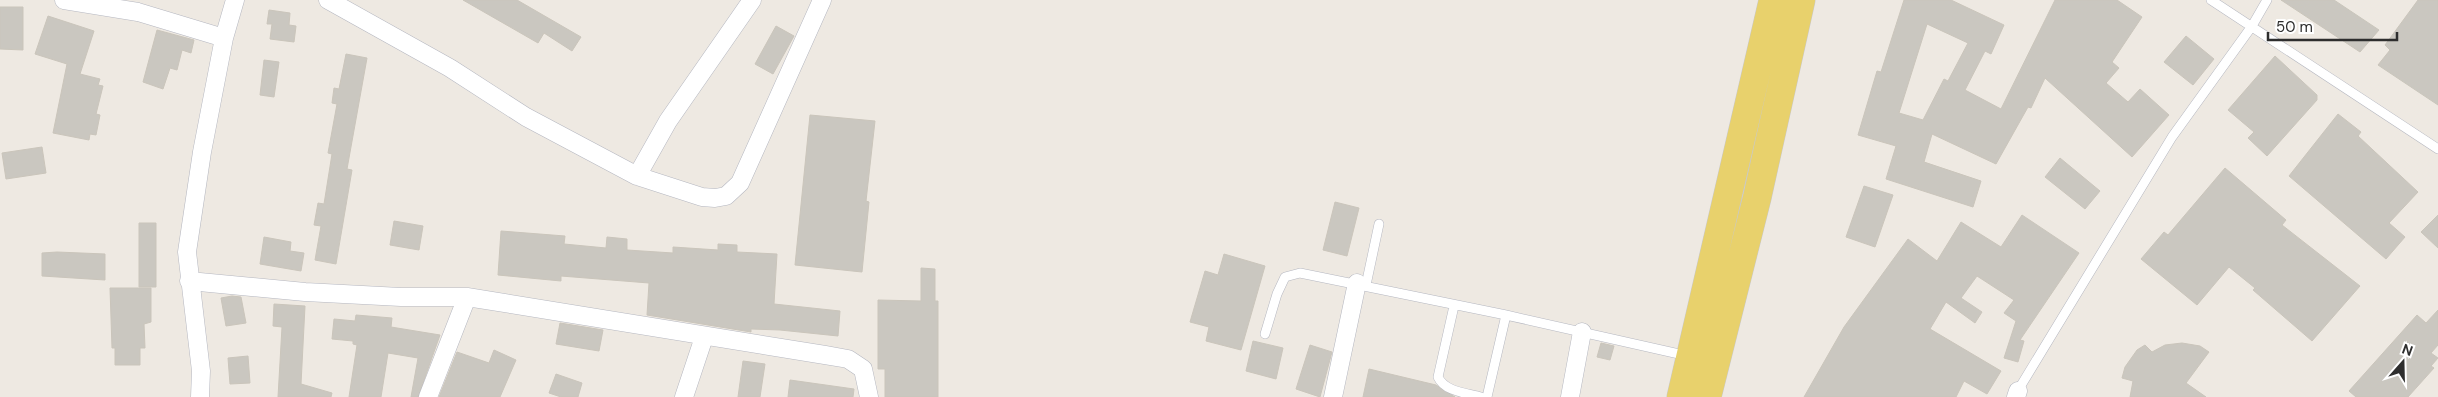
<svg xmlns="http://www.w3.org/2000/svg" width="2438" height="397" font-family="'DM Sans',sans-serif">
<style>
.building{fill:#cac7c0;stroke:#cac5bb;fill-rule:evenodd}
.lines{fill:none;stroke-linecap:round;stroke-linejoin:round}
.lane-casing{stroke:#b5b7c0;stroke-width:10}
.street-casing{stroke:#b5b7c0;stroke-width:19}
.primary-casing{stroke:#c9c9c9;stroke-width:29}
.lane{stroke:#fff;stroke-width:9}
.street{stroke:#fff;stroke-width:18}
.primary{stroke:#e8d16c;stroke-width:28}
</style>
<rect width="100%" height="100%" fill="#eee9e2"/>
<path class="building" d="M463,0H517L581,37L572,51L544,33L538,43Z
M1904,0H1951L2004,25L1991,54L1985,51L1965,90L2001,109L2055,0H2117L2142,17L2112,62L2119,68L2106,83L2128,102L2140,89L2169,115L2132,157L2045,78L2031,108L2028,107L1996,164L1932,134L1924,162L1981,181L1973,207L1886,179L1896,146L1858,135L1877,71L1881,72ZM1927,24L1968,43L1948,81L1944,79L1923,120L1899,113Z
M2281,0H2334L2379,30L2360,52Z
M2418,0H2438V105L2378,65L2390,50L2385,45Z
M0,7H23V50L0,49Z
M269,10L290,13L289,25L296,26L294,42L270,39L272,24H267Z
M48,16L94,31L80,74L100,79L98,85L103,86L96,114L100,115L96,135L90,134L89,140L53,133L67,64L35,54Z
M776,26L794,36L773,74L755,64Z
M157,30L194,40L191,53L182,50L177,70L170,68L163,89L143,82Z
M2186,36L2214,59L2193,85L2164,62Z
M346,54L367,58L347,169L352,170L336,264L315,260L321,226L314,225L318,203L324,204L332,154L328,153L337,104L332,103L334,88L339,89Z
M2275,56L2317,95V100L2267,156L2248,138L2254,132L2228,110Z
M264,60L279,62L274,97L260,95Z
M2338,114L2361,132L2358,136L2418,192L2389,223L2405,237L2386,259L2289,176Z
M810,115L875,121L866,201L869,202L862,272L795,265Z
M42,147L46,173L6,179L2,153Z
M2060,158L2100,191L2085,209L2045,177Z
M2225,168L2286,220L2282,225L2360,286L2312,341L2253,290L2255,288L2229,267L2197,305L2141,259L2164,232L2168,235Z
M1864,186L1893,195L1875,247L1846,237Z
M1335,202L1359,208L1347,256L1323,250Z
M2022,215L2079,253L2020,340L2024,341L2018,362L2004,358L2016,321L2004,313L2014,300L1977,276L1961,298L1982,312L1975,323L1946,302L1930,329L2001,371L1987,394L1964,381L1956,397H1804L1844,327L1908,239L1937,261L1961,222L2001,247Z
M2438,215V248L2421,232Z
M394,221L423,226L419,250L390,245Z
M139,223H156V287H139Z
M501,231L565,236L564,244L606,248L607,237L627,239V250L673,253V247L718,250V244L737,245V252L777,254L774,304L840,311L838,336L780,330L751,329V332L647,315L649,283L561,276V281L498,275Z
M264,237L291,242L290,251L304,253L301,271L260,264Z
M57,252L105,254V280L42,276V253Z
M1224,254L1265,266L1241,350L1206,341L1209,327L1190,322L1205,271L1218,275Z
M921,268L935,269V301H938V397H885V369H878V300L921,301Z
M110,288H151V322L144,324L145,348H140V365H115V348H112Z
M232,296L241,297L246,323L226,326L221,298Z
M274,304L305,306L301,384L332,393L331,397H278L282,327L273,326Z
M2438,310V345L2431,353L2438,358L2431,366L2434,368L2408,397H2356L2349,391L2417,315L2426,323Z
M356,315L392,318L391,327L440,335L418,397H411L418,358L388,353L381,397H349L357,345L353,344V341L332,339L334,319L355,321Z
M560,323L603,330L599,351L556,344Z
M1253,341L1283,348L1276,379L1246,371Z
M1601,343L1614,346L1610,360L1597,357Z
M2182,343L2200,346L2209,352L2186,383L2206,397H2130L2133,381L2122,378L2125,367L2137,350L2145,345L2152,352L2165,345Z
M1310,345L1332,352L1320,397L1296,389Z
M494,350L516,360L500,397H439L457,352L489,363Z
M248,356L250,383L230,384L228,358Z
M743,361L765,364L760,397H738Z
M1369,369L1436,385L1455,397H1363Z
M556,374L582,383L578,397H561L549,393Z
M790,380L854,389L853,397H788Z"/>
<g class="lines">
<g class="lane-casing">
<path id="lane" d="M2211,0L2438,149
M1366,285L1379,224
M1454,306L1438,377C1445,392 1467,393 1481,397
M1265,334L1277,294L1285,277L1300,273L1506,315L1688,356
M2017,392L2172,137L2252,26L2267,0
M1487,397L1506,315"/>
</g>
<g class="street-casing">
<path id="street" d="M64,0L138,12L224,38
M328,0L450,68L526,117L637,176L702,197L715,198L726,196L740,183L822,0
M637,176L668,121L752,0
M189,281L305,292L401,297H467L825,355L848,359L863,369L869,397
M200,397L201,371L187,252L202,152L224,38L235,0
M428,397L467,297
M684,397L704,337
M1333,397L1357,283
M1570,397L1582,332
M2016,397L2018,391"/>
</g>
<g class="primary-casing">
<path id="primary" d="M1681,397L1773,0
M1707,397L1757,198L1801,0"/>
</g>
<use href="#lane" class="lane"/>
<use href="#street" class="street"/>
<use href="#primary" class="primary"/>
</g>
<g transform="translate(2403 362) rotate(20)" stroke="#ffffff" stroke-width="4" paint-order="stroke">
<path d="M0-4L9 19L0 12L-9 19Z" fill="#2e2e2e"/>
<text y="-8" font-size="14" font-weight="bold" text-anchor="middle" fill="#2e2e2e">N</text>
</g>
<path d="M2268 32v8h129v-8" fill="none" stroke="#2e2e2e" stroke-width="2.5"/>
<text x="2276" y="32" font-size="15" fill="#2e2e2e" stroke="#ffffff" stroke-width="4" paint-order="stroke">50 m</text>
</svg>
